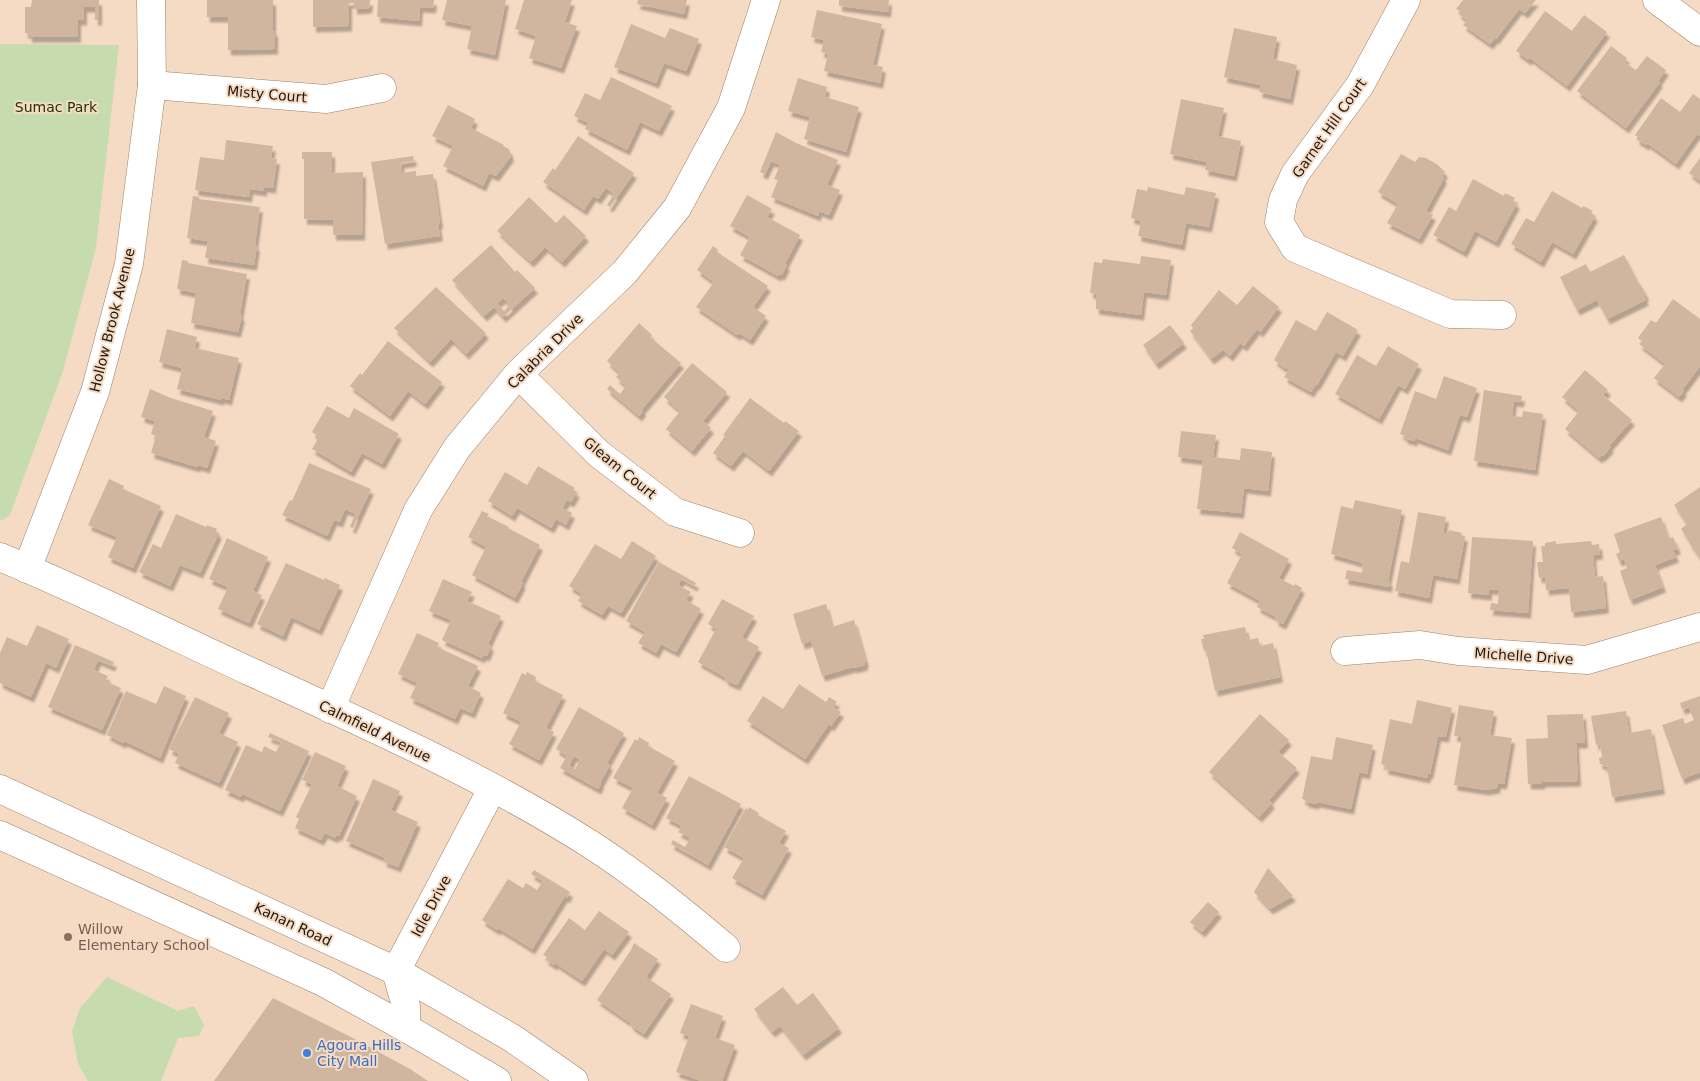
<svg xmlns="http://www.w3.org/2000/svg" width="1700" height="1081" viewBox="0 0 1700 1081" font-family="'DejaVu Sans',sans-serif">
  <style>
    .green { fill: #c6dcae }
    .building { fill: #d0b69f; fill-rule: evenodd; filter: url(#shadow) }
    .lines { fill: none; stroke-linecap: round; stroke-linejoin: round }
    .minor-casing { stroke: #9b826d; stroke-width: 29 }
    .major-casing { stroke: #9b826d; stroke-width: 29 }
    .minor { stroke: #fff; stroke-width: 28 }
    .major { stroke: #fff; stroke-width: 28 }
    .education-dot { fill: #8d6e63; stroke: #f6dbc4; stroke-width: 2 }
    .shop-dot { fill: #3f7fe0; stroke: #f6dbc4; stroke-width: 2 }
    .labels { text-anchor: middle; stroke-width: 4; stroke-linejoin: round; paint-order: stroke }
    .street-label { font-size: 14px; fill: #20170f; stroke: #f6dbc4 }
    .park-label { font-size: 14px; fill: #213401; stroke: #f6dbc4 }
    .education-label { font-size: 14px; fill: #785e54; stroke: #f6dbc4; text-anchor: start }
    .shop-label { font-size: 14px; fill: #366cbe; stroke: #f6dbc4; text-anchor: start }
  </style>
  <defs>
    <filter id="shadow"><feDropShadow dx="3" dy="5.5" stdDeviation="1" flood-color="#0004"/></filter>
  </defs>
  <rect width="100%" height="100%" fill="#f6dbc4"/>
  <!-- green -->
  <g class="green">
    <path d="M0,44L119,45L96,248L63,371L10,515L1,521L0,520Z"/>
    <path d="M107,977L178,1011L194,1006L204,1025L199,1036L178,1038L161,1081H88L78,1064L72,1031L80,1008Z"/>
  </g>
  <!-- building -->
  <g class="building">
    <path d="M32,0H99V20H95V7H84V20H78V37H29V33H25V7H31Z"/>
    <path d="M207,0H273V31H275V49L228,50V17H207Z"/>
    <path d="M313,0H370V2L369,8L354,9V3H349V26L313,27Z"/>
    <path d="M378,0H434L433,8L420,7L419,21L377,17Z"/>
    <path d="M447,0H506L495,55L467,49L472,26L442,20Z"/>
    <path d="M524,0H572L565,22L577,26L561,68L529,58L536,36L515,29Z"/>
    <path d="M638,0H687L684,14L637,4Z"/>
    <path d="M839,0H889L888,12L839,6Z"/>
    <path d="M1463,0H1536L1525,13L1519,9L1496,39L1495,38L1490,44L1463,25L1467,20L1458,13L1460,11L1456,9Z"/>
    <path d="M817,10L882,24L873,65L883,67L880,83L824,71L828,54L821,52L824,40L811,37Z"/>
    <path d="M1545,11L1572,31L1584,15L1607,32L1567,86L1530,58L1528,60L1516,51Z"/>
    <path d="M631,24L665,38L670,28L699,39L686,71L664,63L656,83L614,67Z"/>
    <path d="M1234,28L1277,37L1273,59L1297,65L1290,99L1259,92L1261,85L1224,77Z"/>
    <path d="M1611,46L1627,58L1624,62L1636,70L1647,56L1666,70L1658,81L1660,82L1626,128L1577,91Z"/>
    <path d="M611,77L672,106L659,131L640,122L627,150L585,129L588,123L574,116L585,93L600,100Z"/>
    <path d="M798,78L827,87L825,97L859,107L846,152L804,139L810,117L788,111Z"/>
    <path d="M1693,94L1700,99V136L1697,134L1676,164L1647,143L1646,145L1636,139L1638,137L1635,135L1661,98L1680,112Z"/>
    <path d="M1181,99L1224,108L1218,136L1241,141L1234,176L1205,170L1207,162L1170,154Z"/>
    <path d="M448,105L475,119L471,128L504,145L503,146L509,149L511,156L496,176L489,173L483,186L443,166L453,146L432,136Z"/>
    <path d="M776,132L796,143L838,160L827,185L840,190L829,215L819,211L818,216L771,197L778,180L774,179L780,165L771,161L765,174L760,172Z"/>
    <path d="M578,136L634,173L610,207L607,205L614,194L606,188L598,199L593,196L584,210L543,182L553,168L555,170Z"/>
    <path d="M226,140L273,146L271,158L277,159L273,188L264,187V191L250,189L249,197L195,190L200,157L224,160Z"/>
    <path d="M302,152H332V173L363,172L362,235H333V220L304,219V159H302Z"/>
    <path d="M1401,154L1415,162L1419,157L1426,158L1438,165L1445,172L1442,176L1444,178L1426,211L1433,215L1419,239L1387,223L1398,204L1378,192Z"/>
    <path d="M413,156L414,161L401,163L402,173L416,171V176L433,174L440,223L438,224L440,236L385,244L371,162Z"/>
    <path d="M1700,158V181L1689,173Z"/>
    <path d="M1473,179L1504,196L1505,193L1515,198L1513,201L1517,203L1496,242L1475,231L1464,252L1433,235L1449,207L1456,211Z"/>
    <path d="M1148,187L1184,195L1186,187L1216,193L1209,227L1186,223L1182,245L1138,236L1141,221L1131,218L1137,189L1147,191Z"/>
    <path d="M1552,191L1582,208L1583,206L1593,211L1591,213L1595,216L1573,254L1552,242L1541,262L1511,244L1526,218L1534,222Z"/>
    <path d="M747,195L772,209L767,217L800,235L785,264L787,265L782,275L779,274L778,276L740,255L750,237L730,226Z"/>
    <path d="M193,196L199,197V199L260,207L255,245L257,246L254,265L205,258L208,241L187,238Z"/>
    <path d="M529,197L556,223L564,215L586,236L562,262L545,247L531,262L497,231Z"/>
    <path d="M491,245L515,272L517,270L535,288L503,317L494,307L484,316L452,280ZM503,298L510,305L504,311L497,303Z"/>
    <path d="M713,246L718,250L717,252L768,286L753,307L766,316L750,340L739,333L737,335L696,307L714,282L697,270Z"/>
    <path d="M1624,255L1640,286L1641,285L1646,295L1644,296L1646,300L1607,319L1597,300L1577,310L1560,277L1586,264L1590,272Z"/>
    <path d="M1141,256L1171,260L1166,295L1144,292L1141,315L1096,309V294L1090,293L1094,262L1102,263L1103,259L1140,264Z"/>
    <path d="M182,260L188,261V263L247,274L240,315L242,316L238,332L191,323L196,293L177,289Z"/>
    <path d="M1253,286L1279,307L1260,332L1257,329L1244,346L1240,343L1230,356L1223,350L1211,359L1190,331L1193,328L1191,325L1219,290L1237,305Z"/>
    <path d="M436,287L486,333L466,354L451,339L430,362L394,328Z"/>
    <path d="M1673,299L1700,319V366L1682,390L1684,391L1679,397L1654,378L1665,364L1639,344L1642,341L1638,338L1651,320L1656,323Z"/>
    <path d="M1327,312L1358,330L1343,356L1336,352L1317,385L1316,384L1311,392L1284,377L1289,369L1288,368L1286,369L1274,360L1296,320L1316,331Z"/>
    <path d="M639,323L652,335L650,337L681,363L642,409L643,411L639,416L607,389L610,385L620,394L626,386L616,377L620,373L607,361Z"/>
    <path d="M1170,325L1184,343L1156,364L1143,345Z"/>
    <path d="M167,329L197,337L195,348L239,358L229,400L221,398V400L177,389L182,368L159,362Z"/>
    <path d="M388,341L442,382L425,404L408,391L390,416L350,386L360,373L362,375Z"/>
    <path d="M1388,346L1419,364L1405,389L1398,385L1379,419L1335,394L1357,355L1376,366Z"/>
    <path d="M692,363L727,392L703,421L711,428L692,451L666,429L680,411L664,397Z"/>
    <path d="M1585,370L1608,390L1603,395L1632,420L1609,446L1611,447L1603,456L1602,455L1599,458L1565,429L1579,411L1562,397Z"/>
    <path d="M1444,376L1477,388L1467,417L1460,415L1448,450L1415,438L1414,441L1404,438L1405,436L1400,434L1415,391L1436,399Z"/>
    <path d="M150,389L171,398L213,411L204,437L216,441L207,468L198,465L197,467L151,453L156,436L151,434L155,421L141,417Z"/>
    <path d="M1484,390L1522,396L1521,402L1514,401L1512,416L1522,417L1523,411L1543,414L1535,470L1474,461Z"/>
    <path d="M750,398L784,423L785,421L799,431L769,471L743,451L731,466L713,453L725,436L723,435Z"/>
    <path d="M327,406L349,418L354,408L399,434L382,464L362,453L351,472L312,449L319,437L312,432Z"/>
    <path d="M1181,431L1216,435L1213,457L1240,460L1241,448L1272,452L1268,491L1244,488L1241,513L1197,509L1203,460L1178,457Z"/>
    <path d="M309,463L371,489L353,528L350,527L355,514L345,509L340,522L334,520L327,536L282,515L290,500L292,501Z"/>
    <path d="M538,466L575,488L573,490L577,492L571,502L567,500L562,508L572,513L566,525L556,519L551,528L517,508L512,516L488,501L505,472L527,485Z"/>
    <path d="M109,479L124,486L123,489L161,506L133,568L108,557L117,537L88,525Z"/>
    <path d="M1700,487V558L1688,541L1695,536L1688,539L1681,529L1687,524L1674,505Z"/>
    <path d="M1355,500L1402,510L1388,581H1390L1389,587L1345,579L1347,570L1362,573L1363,563L1331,554L1341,506L1353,509Z"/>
    <path d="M482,511L489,514L487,516L509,527L508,528L540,545L521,582L523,583L515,598L472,575L486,547L468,537Z"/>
    <path d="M1418,512L1446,517L1443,533H1448L1449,530L1462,533L1461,535L1465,536L1457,579L1433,575L1429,598L1395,591L1401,561L1409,563Z"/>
    <path d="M176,514L206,527L207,525L217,529L216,532L219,533L200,573L180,565L170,586L139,572L153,544L161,548Z"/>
    <path d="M1661,517L1669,539L1673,537L1678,549L1673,550L1676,557L1655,565L1663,587L1630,600L1620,571L1627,568L1624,559L1619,561L1616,554L1620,552L1614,534Z"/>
    <path d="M1240,532L1289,559L1279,578L1294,586L1295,584L1302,588L1283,624L1275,620L1276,617L1257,607L1260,601L1227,583L1242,554L1232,548Z"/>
    <path d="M1472,537L1533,541L1528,613L1490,610L1491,603L1498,604L1499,590L1489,589V595L1468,593Z"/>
    <path d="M227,538L268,557L253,591L262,595L249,623L218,609L228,587L209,579Z"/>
    <path d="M632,541L656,556L621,613L608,606L602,615L578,601L582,594L569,586L595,544L621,559Z"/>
    <path d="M1556,541V544L1591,541L1592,545L1599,544L1600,554L1593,555L1595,577L1603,576L1606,608L1571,612L1569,588L1546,590L1545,577L1539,578L1537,562H1543L1541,546H1545V543Z"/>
    <path d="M659,562L696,583L694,586L682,579L678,585L691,592L686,600L701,609L676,652L661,644L656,653L638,643L645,632L626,621Z"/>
    <path d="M286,563L324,580L325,578L340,585L319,630L291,617L283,636L257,624Z"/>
    <path d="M443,579L472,592L467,601L501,616L488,644L491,646L487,656L483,655L482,658L442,640L451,620L429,611Z"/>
    <path d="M722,599L754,616L742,637L759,647L737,685L725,680L726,678L698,662L716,629L708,624Z"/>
    <path d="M826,604L832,627L854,620L866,662L864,663L865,665L854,668L853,667L822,676L811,641L802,644L793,614Z"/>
    <path d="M37,625L69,639L56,668L46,663L31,697L0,683V653L7,637L27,646Z"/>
    <path d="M1245,627L1248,640L1258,638L1260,646L1273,643L1280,677L1215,691L1206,650L1204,651L1201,639H1204L1203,635Z"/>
    <path d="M417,633L439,643L437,647L478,666L468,686L481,693L472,713L460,708L455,719L410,698L417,683L398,674Z"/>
    <path d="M75,645L114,662L112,666L98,660L94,670L108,676L105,681L121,688L102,730L48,707Z"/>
    <path d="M527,672L536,677L535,681L563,695L546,728L554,732L539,760L509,744L521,722L503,713L522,673L526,675Z"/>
    <path d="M799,684L826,702L829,697L837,702L833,707L841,712L831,726L829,724L805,759L747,721L763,696L783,709Z"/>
    <path d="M164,686L186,696L160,758L124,741L123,743L107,735L126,691L156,704Z"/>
    <path d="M1700,696V772L1682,779L1662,725L1683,718L1685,724L1694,720L1689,707L1682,709L1680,703Z"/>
    <path d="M195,697L229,713L219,733L238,742L219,783L175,763L179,754L169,749Z"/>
    <path d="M1417,700L1452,708L1446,737L1438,736L1430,774H1428L1427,778L1385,769L1386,765L1381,764L1390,719L1412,724Z"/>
    <path d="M1459,705L1494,711L1490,735L1512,738L1504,784L1498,783L1497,788L1486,790L1454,785L1462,737L1454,736Z"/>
    <path d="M579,707L624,733L607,763L610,765L600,783L601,784L598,789L560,768L567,756L556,749ZM574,756L580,760L575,769L569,766Z"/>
    <path d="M1626,711L1629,733L1651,729L1662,789L1612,797L1607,766L1604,767L1603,764H1600L1599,758L1602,757L1600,744L1596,745L1591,716Z"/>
    <path d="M1260,714L1289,740L1278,752L1297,768L1269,800L1272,803L1259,817L1209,772Z"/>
    <path d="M1583,714L1585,743H1576L1578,781L1542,782V784H1528L1526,739L1548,738L1547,715Z"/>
    <path d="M270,733L309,751L280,811L242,794L241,797L225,790L246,745L262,752L264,746L276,752L281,742L268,737Z"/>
    <path d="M639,737L649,743L648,746L675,761L657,793L667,798L652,825L622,808L633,788L613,778L635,739L638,741Z"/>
    <path d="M1336,737L1373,745L1367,774L1359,772L1351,809L1317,802L1316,804L1305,802L1306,800L1302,799L1311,756L1332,760Z"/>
    <path d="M315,752L346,766L337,786L357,796L339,836L336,835L335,838L325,833L321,840L295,828L299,819L296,817L312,784L302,780Z"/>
    <path d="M689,776L741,804L708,865L671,844L673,840L685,847L690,838L678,832L682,826L666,818Z"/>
    <path d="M373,779L400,791L391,810L418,822L398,867L383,861L385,858L346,841Z"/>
    <path d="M749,807L759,813L758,815L786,831L779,843L789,848L762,895L732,878L744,858L724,847L746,808L748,810Z"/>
    <path d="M1268,868L1293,896L1270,909L1254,892Z"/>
    <path d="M534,870L570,892L567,898L565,896L532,949L498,928L497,930L482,920L508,879L523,888L526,883L537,890L543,881L531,874Z"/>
    <path d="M1208,902L1219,912L1202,932L1190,922Z"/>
    <path d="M599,911L629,932L612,955L604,949L582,981L555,963L554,965L545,959L547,957L543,955L569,918L585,930Z"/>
    <path d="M634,943L658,959L646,977L671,994L644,1034L630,1025L632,1024L597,1000L631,950Z"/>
    <path d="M783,987L797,1005L813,993L839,1028L803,1055L780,1026L772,1032L754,1009Z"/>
    <path d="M273,998L351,1037L410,1069L428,1081H214Z"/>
    <path d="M691,1004L723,1016L715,1038L735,1045L722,1081H701L676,1072L689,1036L680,1033Z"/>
  </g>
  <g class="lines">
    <defs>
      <g id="minor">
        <path d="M1406,0L1360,85L1295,174L1283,200L1279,222L1295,248L1450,314L1502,315"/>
        <path d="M1657,0L1700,32"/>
        <path d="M152,85L326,99L382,88"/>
        <path d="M518,374L599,454L675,512L740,533"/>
        <path d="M0,557C84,592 167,633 249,671C365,724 483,776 590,844C638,875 682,911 726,948"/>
        <path d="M27,569L95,392L129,264L152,85L151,0"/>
        <path d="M1345,651L1420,645L1458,651L1587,660L1700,627"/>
        <path d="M330,709L418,510L457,448L518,374L625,272L677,208L731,108L766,0"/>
        <path d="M406,1028V1006L396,971L492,789"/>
      </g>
      <g id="major">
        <path d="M0,789L396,971L512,1038L574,1081"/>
        <path d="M0,835L323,982L406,1028L497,1081"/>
      </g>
    </defs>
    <!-- minor casing -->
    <use href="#minor" class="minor-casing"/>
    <!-- major casing -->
    <use href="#major" class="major-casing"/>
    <!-- minor -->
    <use href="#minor" class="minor"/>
    <!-- major -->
    <use href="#major" class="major"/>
  </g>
  <!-- markers -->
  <circle class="education-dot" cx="68" cy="937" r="5"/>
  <circle class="shop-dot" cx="307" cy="1053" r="5"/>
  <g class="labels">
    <!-- street labels -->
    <g class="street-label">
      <text transform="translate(267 94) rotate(5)" y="5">Misty Court</text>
      <text transform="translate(1329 128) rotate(-55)" y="5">Garnet Hill Court</text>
      <text transform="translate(112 320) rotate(-76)" y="5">Hollow Brook Avenue</text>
      <text transform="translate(545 351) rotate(-45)" y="5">Calabria Drive</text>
      <text transform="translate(620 468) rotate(39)" y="5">Gleam Court</text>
      <text transform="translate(1524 656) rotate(4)" y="5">Michelle Drive</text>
      <text transform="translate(375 731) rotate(26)" y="5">Calmfield Avenue</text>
      <text transform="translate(431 906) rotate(-62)" y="5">Idle Drive</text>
      <text transform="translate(293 924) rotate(25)" y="5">Kanan Road</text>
    </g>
    <!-- park labels -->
    <g class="park-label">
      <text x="56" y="112">Sumac Park</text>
    </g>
    <!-- education labels -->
    <g class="education-label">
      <text x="78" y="934">Willow<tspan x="78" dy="16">Elementary School</tspan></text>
    </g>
    <!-- shop labels -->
    <g class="shop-label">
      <text x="317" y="1050">Agoura Hills<tspan x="317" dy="16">City Mall</tspan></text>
    </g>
  </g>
</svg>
